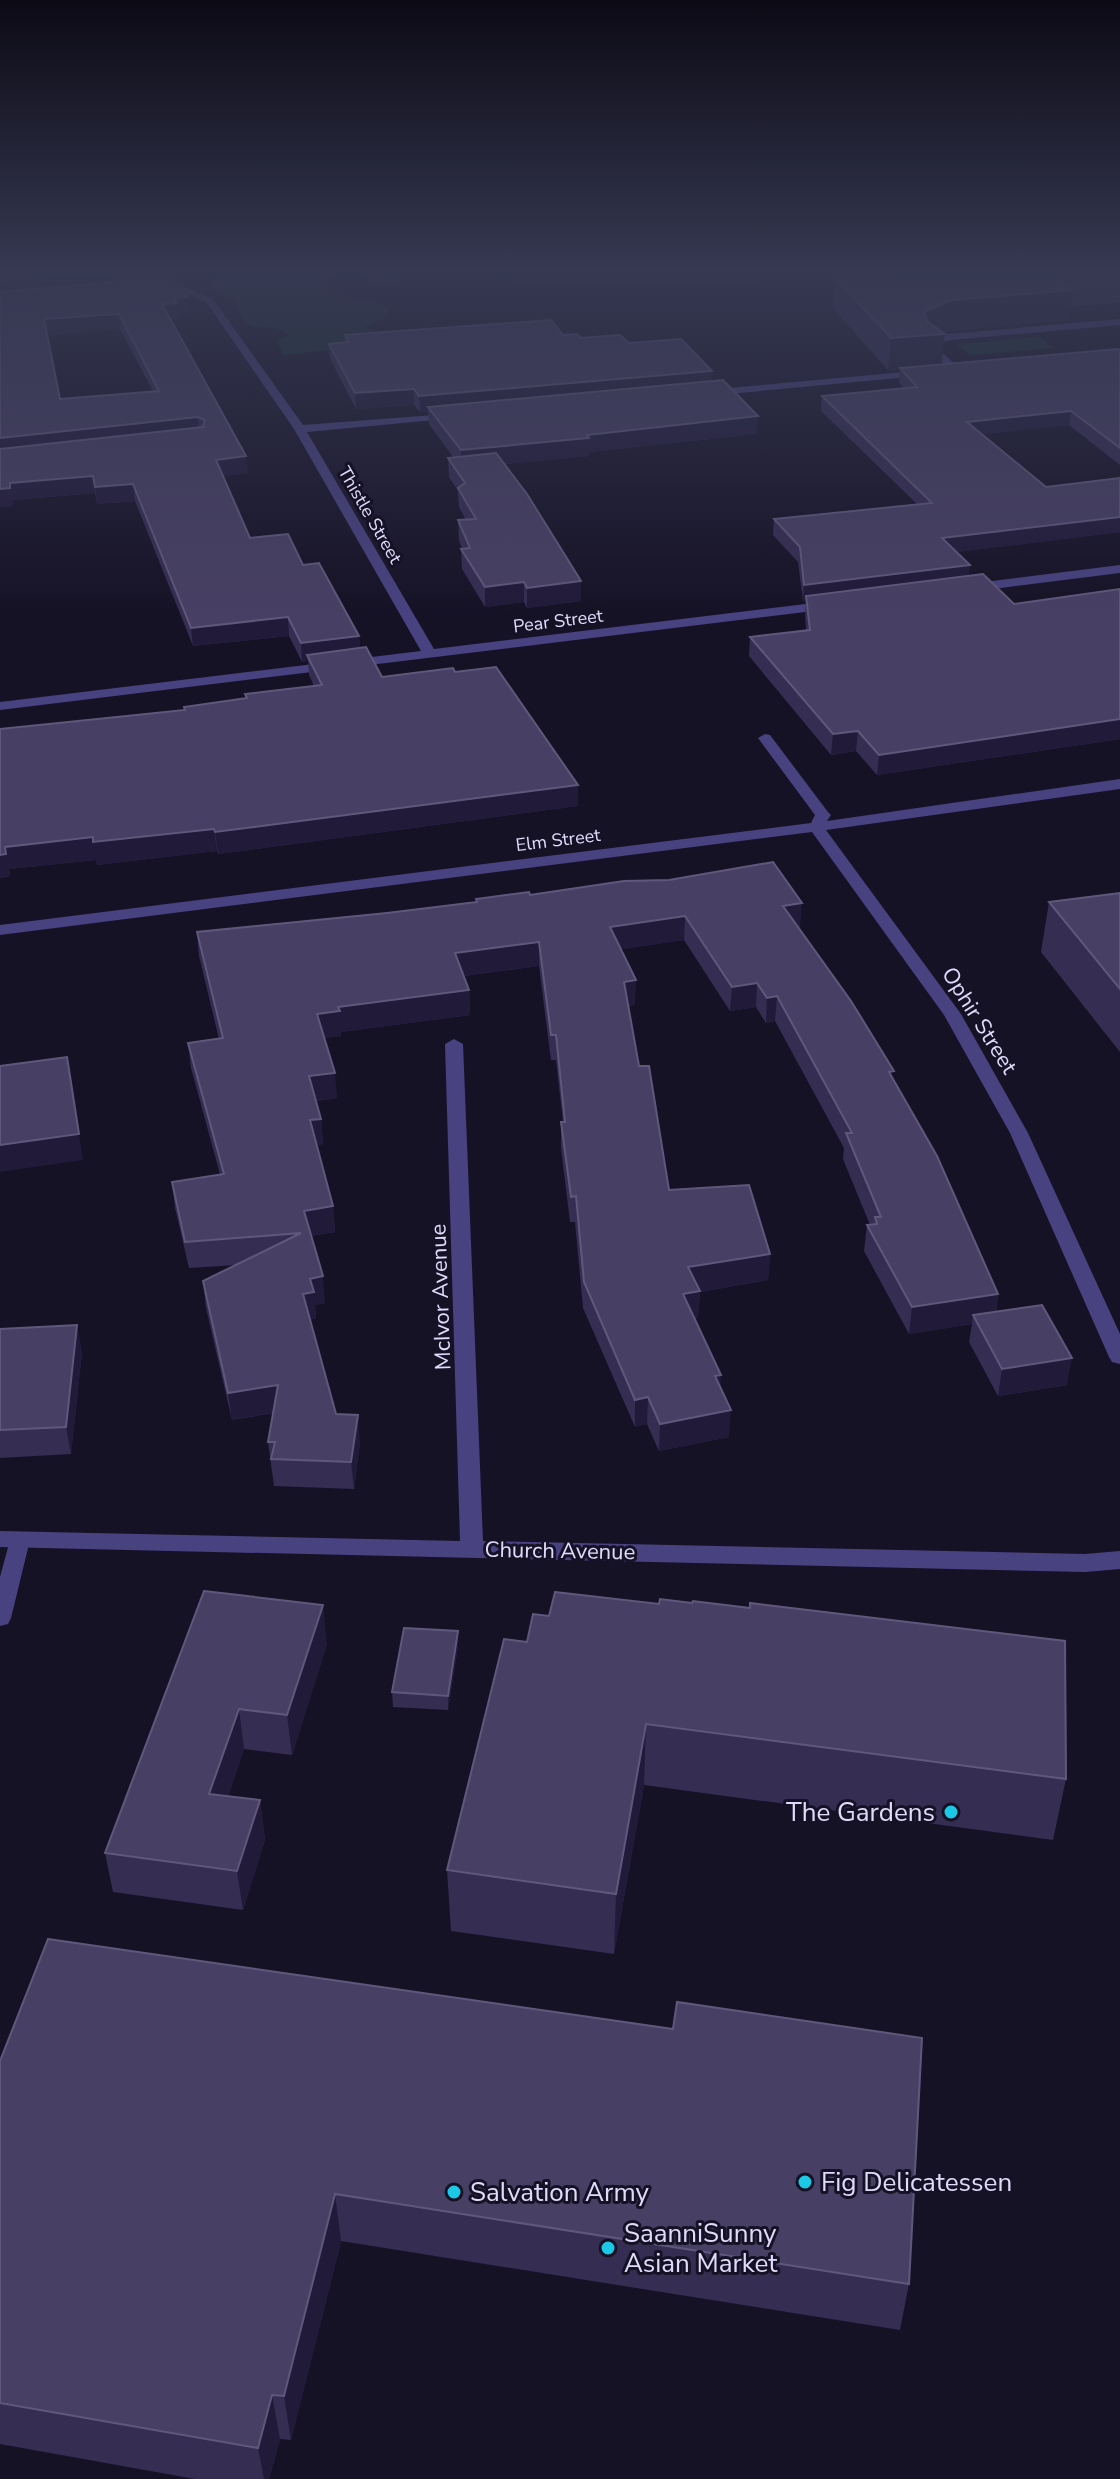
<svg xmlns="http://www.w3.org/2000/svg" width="1120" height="2479" viewBox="0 0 1120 2479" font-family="'Nunito Sans',sans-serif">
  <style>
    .green { fill: #162f2f }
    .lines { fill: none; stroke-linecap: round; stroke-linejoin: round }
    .service { fill: #484280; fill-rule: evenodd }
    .minor { fill: #484280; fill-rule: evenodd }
    .wall { fill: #362d52; fill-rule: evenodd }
    .shaded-wall { fill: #211a39 }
    .building { fill: #484064; stroke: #60587c; stroke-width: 2; fill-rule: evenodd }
    .poi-dot { fill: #1bc8e6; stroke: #161226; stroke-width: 3 }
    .labels { text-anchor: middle; stroke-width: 6; stroke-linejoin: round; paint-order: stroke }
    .far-street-label { font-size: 18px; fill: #e0dbfb; stroke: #161226 }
    .street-label { font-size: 22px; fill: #e0dbfb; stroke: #161226 }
    .near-poi-label { font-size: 26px; fill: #e0dbfb; stroke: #161226; text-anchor: start }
  </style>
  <rect width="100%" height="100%" fill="#161226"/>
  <!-- green -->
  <g class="green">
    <path d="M241,268H396L398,282L375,284L360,274L343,271L321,280L320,286L355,301L374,302L391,308L385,318L365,327L379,333L387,344L283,355L277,341L289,334L276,328L253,327L243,319L234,301L210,287L217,278L243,273Z"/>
    <path d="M1039,337L1053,348L970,355L957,344Z"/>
  </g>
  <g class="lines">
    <!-- service -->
    <g class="service">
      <path d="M1120,319V325L950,340L934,345L959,368V372L956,373L927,351L924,344L949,334Z"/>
      <path d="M20,1532L27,1535L30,1540L11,1618L8,1624L0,1626V1577L10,1540L13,1535Z"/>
    </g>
    <!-- minor -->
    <g class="minor">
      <path d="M157,287L186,288L213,299L303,425L460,413L462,415L456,418L307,432L434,649L830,601L837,605L830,609L0,710V702L421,651L294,429L207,303L190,295L157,291Z"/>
      <path d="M926,370L931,373L930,375L707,396L702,393L707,390Z"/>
      <path d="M1120,565V573L969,592L963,588L969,584Z"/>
      <path d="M765,734L770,735L828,812L831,815L827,821L1120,779V789L826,830L961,1014L1028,1133L1120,1334V1364L1112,1362L1109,1357L1010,1133L944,1015L812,832L0,935V925L811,823L815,815L758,738Z"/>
      <path d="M454,1039L463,1044L483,1541L1085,1554L1120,1551V1569L1085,1572L0,1547V1531L460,1541L445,1044Z"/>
    </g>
  </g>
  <!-- wall -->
  <g class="wall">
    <path d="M0,268H176L178,283L189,312L178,313L179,318L170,319L248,473L223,476L250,538L303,565L359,636L360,648L382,677L455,672L578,785V806L218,854L217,851L97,865L96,860L9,869L10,876L0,878V729L184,710L246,698L245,694L314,686L309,675L308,661L302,662L289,636L193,646L135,501L97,504L95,493L13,500V506L0,507ZM120,329L153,391L60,399L47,335Z"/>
    <path d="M943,268H1120V303L1071,306L1069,320L948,331L944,333L942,364L1120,351V465L1069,425L983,434L1046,487L1120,532L956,552L970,565L968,576L1014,604L1120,589V739L877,775L856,751L831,755L749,656L750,637L806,630L805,615L806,600L803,601L798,562L773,535L774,519L917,504L821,411L822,396L904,388L899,382L900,369L888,370L833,308L835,278L943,271Z"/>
    <path d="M345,335H563L629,343L712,382L757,434L589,452V456L505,464L581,581V601L527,608L524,602L485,607L462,569L461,549H462L459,540L458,520H466L459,507L458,491L449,477L448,458L453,457L429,424L428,411L420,412L414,405L356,409L330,359L329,344L345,343Z"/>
    <path d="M1120,893V1052L1041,952L1049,902Z"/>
    <path d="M530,895L800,927H798L893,1079L998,1294L996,1312L1067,1385L998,1396L969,1342L972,1324L909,1334L864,1251L867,1225H870L843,1159L844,1148L775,1021L766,1023L756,1007L730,1011L684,940L621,949L635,1005L628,1006L639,1066L669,1190L770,1254L768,1280L700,1292L698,1317L695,1318L721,1389L729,1437L659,1451L647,1424L635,1427L583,1308L575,1222H570L561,1148V1122H563L556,1060H551L539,966L464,976L469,990L470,1015L341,1032V1036L324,1038L337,1098L316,1101L321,1119L323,1144L316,1145L333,1206L335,1232L311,1236L325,1303L315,1305L316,1318L310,1320L336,1414L360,1442L354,1489L274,1486L268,1442L273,1413L232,1420L206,1308L203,1281L237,1265L189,1268L175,1208L172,1182L220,1174L191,1068L188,1043L219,1039L199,956L197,932L387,913L476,902V899Z"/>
    <path d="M0,1329L82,1352L71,1454L0,1458Z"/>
    <path d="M204,1591L327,1644L292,1755L244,1749L228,1796L260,1800L265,1840L243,1910L113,1892L105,1853Z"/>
    <path d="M458,1631V1646L448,1710L393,1707L392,1692Z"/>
    <path d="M527,1642L1066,1779L1053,1840L644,1785L614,1954L451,1931L447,1870Z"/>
    <path d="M0,2061L909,2284L900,2330L341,2241L291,2440L280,2439L269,2479H195L0,2444Z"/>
  </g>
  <!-- shaded-wall -->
  <g class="shaded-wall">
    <path d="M158,268L160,283L0,295V280Z"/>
    <path d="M1073,290L1069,320L948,331L941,334H945L941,366L888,370L891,338L924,312L951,300Z"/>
    <path d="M187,297L189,312L178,313L179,318L163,320L162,304L175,298Z"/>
    <path d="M119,314L120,329L46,335L44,319Z"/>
    <path d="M712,371L711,386L428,407V411L420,412L419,396Z"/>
    <path d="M414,389V405L356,409L355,393Z"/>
    <path d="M1071,411L1069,425L966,436L967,422Z"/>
    <path d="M758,416L757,434L589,452V456L462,468L461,450L587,435Z"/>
    <path d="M198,417L200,433L0,455V438Z"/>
    <path d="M246,456L248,473L217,477L216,460Z"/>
    <path d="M93,476L95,493L13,500V506L0,507V489L10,483Z"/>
    <path d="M133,484L135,501L97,504L95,487Z"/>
    <path d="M1120,517V532L940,554L942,538Z"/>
    <path d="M970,565L968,581L806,596V600L803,601L804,585Z"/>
    <path d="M581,581V601L527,608V588Z"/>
    <path d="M524,582V602L485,607V587Z"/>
    <path d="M288,617L289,636L193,646L191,628Z"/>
    <path d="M359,636L361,654L307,655L308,661L302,662L301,643Z"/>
    <path d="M1120,719V739L877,775L879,755Z"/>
    <path d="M858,731L856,751L831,755L833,734Z"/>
    <path d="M578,785V806L218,854L215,832Z"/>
    <path d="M214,829L217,851L97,865L96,860L9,869L10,876L0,878V855L5,847L93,837Z"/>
    <path d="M802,903L800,927L781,930L783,906Z"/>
    <path d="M685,916L684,940L610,951V927Z"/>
    <path d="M539,942V966L456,977L455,953Z"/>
    <path d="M636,980L635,1005L623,1006L624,982Z"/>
    <path d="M757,983L756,1007L730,1011L732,987Z"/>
    <path d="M469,990L470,1015L341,1032V1036L319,1039L317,1014L338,1007Z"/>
    <path d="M777,996L775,1021L766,1023L767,998Z"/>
    <path d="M335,1073L337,1098L311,1102L309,1076Z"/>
    <path d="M71,1082L83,1160L0,1172V1145Z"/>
    <path d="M321,1119L323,1144L312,1146L310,1120Z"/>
    <path d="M333,1206L335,1232L306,1237L304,1211Z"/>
    <path d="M770,1254L768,1280L700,1292L698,1317L682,1320L683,1294L688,1267Z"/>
    <path d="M323,1276L325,1303L315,1305L316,1318L305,1321L303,1294L310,1279Z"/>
    <path d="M998,1294L994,1320L973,1315L972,1324L909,1334L912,1307Z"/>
    <path d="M77,1325L82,1352L71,1454L66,1427Z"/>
    <path d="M1072,1358L1067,1385L998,1396L1002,1369Z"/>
    <path d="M721,1375L720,1402L715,1376Z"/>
    <path d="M278,1385L281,1411L232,1420L228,1393Z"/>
    <path d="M648,1397L647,1424L635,1427V1400Z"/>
    <path d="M731,1410L729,1437L659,1451L660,1424Z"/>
    <path d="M358,1415L360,1442L354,1489L351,1462Z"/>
    <path d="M323,1605L327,1644L292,1755L287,1715Z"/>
    <path d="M458,1631V1646L448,1710V1696Z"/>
    <path d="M239,1709L244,1749L215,1833L209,1794Z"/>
    <path d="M646,1724L644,1785L614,1954L616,1894Z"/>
    <path d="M260,1800L265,1840L243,1910L237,1871Z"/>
    <path d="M335,2194L341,2241L291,2440L284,2396Z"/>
    <path d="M272,2395L280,2439L269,2479H264L258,2448Z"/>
  </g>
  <!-- building -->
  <g class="building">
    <path d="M0,268H176L177,271L158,268L0,280Z"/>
    <path d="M970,268H1120V273L1058,277L1073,290L951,300L924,312L928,322L945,334L891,338L835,278L972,269Z"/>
    <path d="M136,280L182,284L187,297L175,298L177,303L162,304L246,456L216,460L250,538L288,534L303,565L319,563L359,636L301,643L288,617L191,628L133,484L95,487L93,476L10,483V488L0,489V449L203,427L205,420L198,417L0,438V292ZM119,314L159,391L60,399L44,319Z"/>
    <path d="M551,320L563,335L577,334L581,338L620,335L629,343L681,339L712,371L419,396L414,389L355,393L329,344L349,342L345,335Z"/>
    <path d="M1118,349L1120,351V448L1071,411L967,422L1046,487L1120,478V517L942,538L970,565L804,585L800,547L774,519L932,503L822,396L917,387L900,368Z"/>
    <path d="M723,380L758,416L587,435L589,438L461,450L428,407Z"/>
    <path d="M496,453L527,494L581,581L527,588L524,582L485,587L461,549L470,548L458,520L476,519L458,488L465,483L448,458Z"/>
    <path d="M983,574L1014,604L1120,589V719L879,755L858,731L833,734L750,637L810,630L806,596Z"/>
    <path d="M366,647L382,677L453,668L455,672L496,667L578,785L215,832L214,829L93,842V837L5,847L6,854L0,855V729L185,710L184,707L247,698L245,694L322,685L307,655Z"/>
    <path d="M773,862L802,903L783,906L851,1001L894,1071L889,1072L937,1156L998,1294L912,1307L867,1225L877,1224L875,1217H881L846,1133H852L777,996L767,998L757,983L732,987L685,916L610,927L636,980L624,982L639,1066H649L669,1190L749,1185L770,1254L688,1267L700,1291L683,1294L721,1375L715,1376L731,1410L660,1424L648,1397L635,1400L584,1282L576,1196L571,1197L561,1122H565L556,1035H551L539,942L455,953L469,990L338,1007L340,1011L317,1014L335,1073L309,1076L321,1119L310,1120L333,1206L304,1211L323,1276L310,1279L314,1292L303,1294L336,1414L358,1415L351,1462L271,1459L275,1442H268L278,1385L228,1393L203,1281L301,1233L185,1242L172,1182L224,1174L188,1043L223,1038L197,932L387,913L477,902L476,899L529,892L530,895L624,881L669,880Z"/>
    <path d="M1120,893V989L1049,902Z"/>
    <path d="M67,1057L79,1134L0,1145V1066Z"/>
    <path d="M1042,1305L1072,1358L1002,1369L973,1315Z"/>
    <path d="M77,1325L66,1427L0,1430V1329Z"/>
    <path d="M204,1591L323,1605L287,1715L239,1709L209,1794L260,1800L237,1871L105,1853Z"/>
    <path d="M555,1592L659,1604L660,1599L692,1603L693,1601L750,1608V1603L1065,1641L1066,1779L646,1724L616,1894L447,1870L504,1639L527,1642L533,1614L549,1616Z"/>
    <path d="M404,1628L458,1631L448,1696L392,1692Z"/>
    <path d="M48,1939L673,2029L677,2002L922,2038L909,2284L335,2194L284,2396L272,2395L258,2448L0,2403V2061Z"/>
  </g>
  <!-- sky -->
  <linearGradient id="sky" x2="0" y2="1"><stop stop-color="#0c0a15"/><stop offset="0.44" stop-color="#363952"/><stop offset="1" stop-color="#363952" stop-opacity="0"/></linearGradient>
  <rect width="1120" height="615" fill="url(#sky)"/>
  <!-- markers -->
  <g class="poi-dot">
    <circle cx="951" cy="1812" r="8"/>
    <circle cx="805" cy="2182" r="8"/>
    <circle cx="454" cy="2192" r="8"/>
    <circle cx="608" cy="2248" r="8"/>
  </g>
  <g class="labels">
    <!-- far-street labels -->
    <g class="far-street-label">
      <text transform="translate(370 515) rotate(60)" y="6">Thistle Street</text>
      <text transform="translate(558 621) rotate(-7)" y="6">Pear Street</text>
      <text transform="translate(558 840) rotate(-7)" y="6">Elm Street</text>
    </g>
    <!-- street labels -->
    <g class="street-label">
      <text transform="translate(980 1020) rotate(58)" y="8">Ophir Street</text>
      <text transform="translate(440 1297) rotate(-92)" y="8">McIvor Avenue</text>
      <text transform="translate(560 1550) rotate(1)" y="8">Church Avenue</text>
    </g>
    <!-- near-poi labels -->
    <g class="near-poi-label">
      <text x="935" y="1821" text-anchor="end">The Gardens</text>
      <text x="821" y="2191">Fig Delicatessen</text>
      <text x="470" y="2201">Salvation Army</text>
      <text x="624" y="2242">SaanniSunny<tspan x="624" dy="30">Asian Market</tspan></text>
    </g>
  </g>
</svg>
